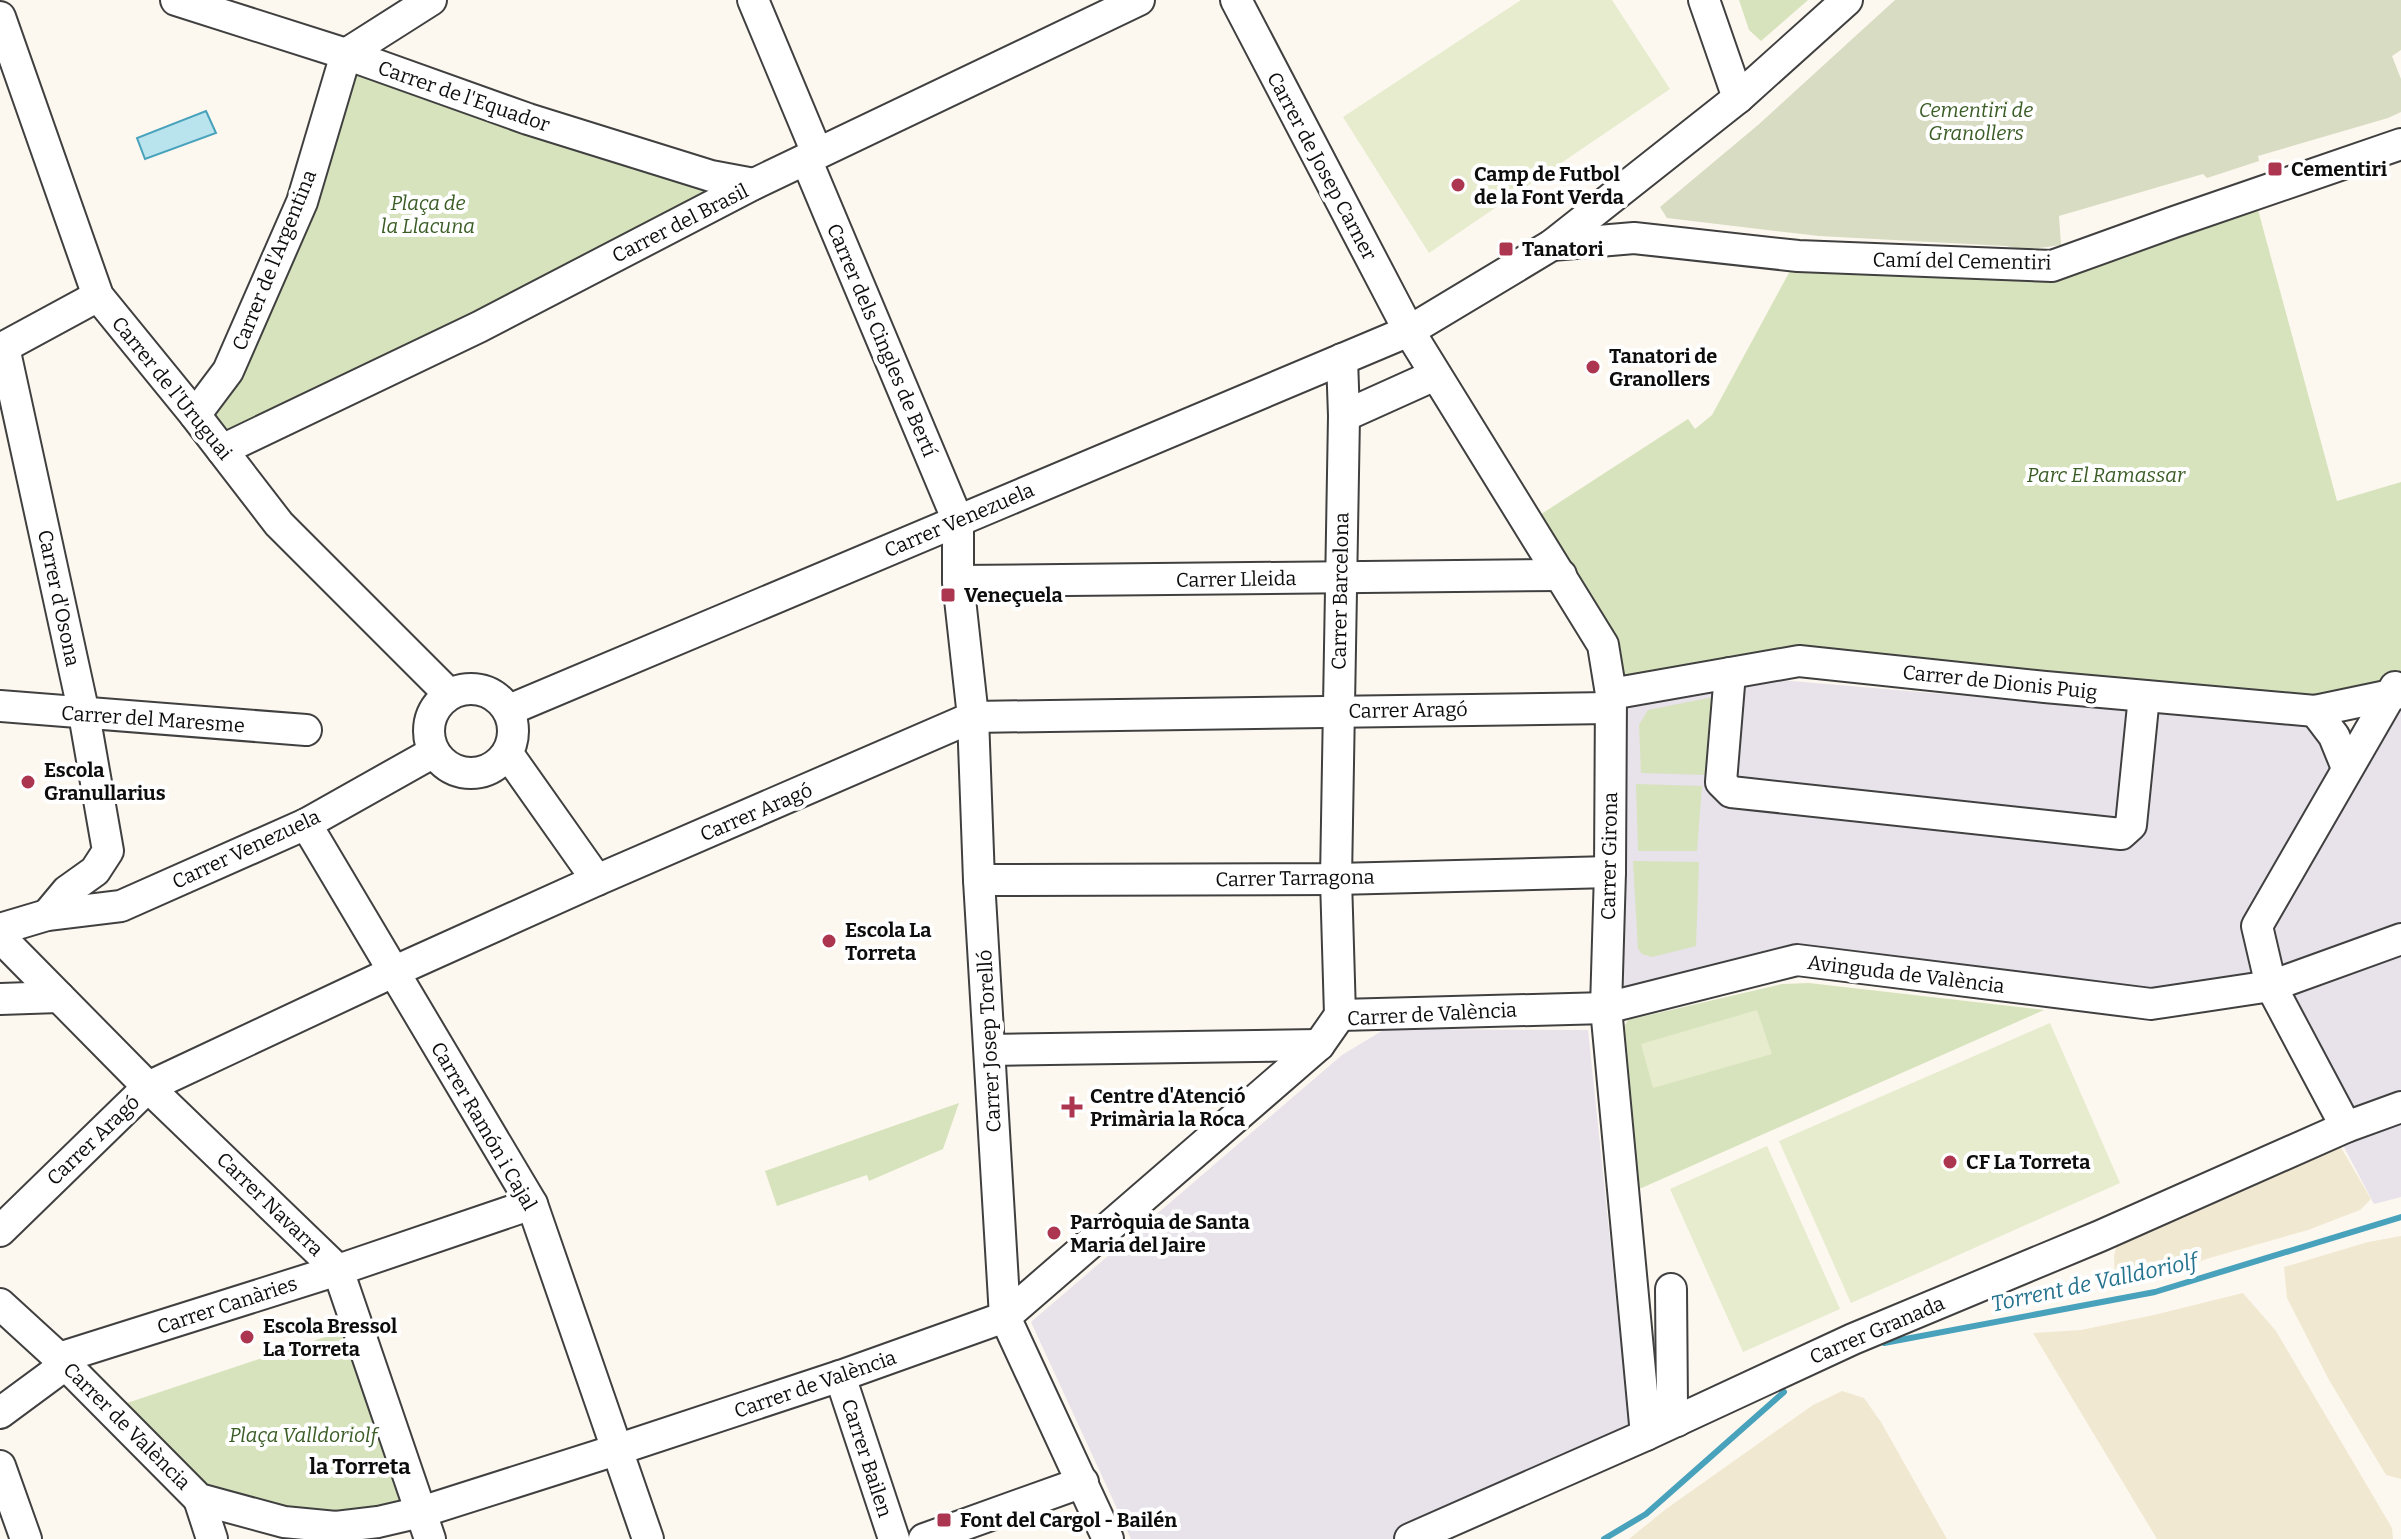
<svg xmlns="http://www.w3.org/2000/svg" width="2401" height="1539" viewBox="0 0 2401 1539" font-family="Bitter,serif">
  <style>
    .industrial { fill: #e8e2ea }
    .farmland { fill: #f0e8d1 }
    .green { fill: #d7e3bc }
    .cemetery { fill: #d8dcc2 }
    .pitch { fill: #e6eccd }
    .water { fill: #b9e4ee; stroke: #49a2bc; stroke-width: 2 }
    .lines { fill: none; stroke-linecap: round; stroke-linejoin: round }
    .stream { stroke: #49a2bc; stroke-width: 6 }
    .minor-casing { stroke: #404040; stroke-width: 34 }
    .minor { stroke: #fff; stroke-width: 30 }
    .poi-dot { fill: #ac3650; stroke: #fff; stroke-width: 3 }
    .labels { text-anchor: middle; stroke-width: 8; stroke-linejoin: round; paint-order: stroke }
    .street-label { font-size: 20px; fill: #0d0d0d; stroke: #fff }
    .park-label { font-size: 20px; font-style: italic; fill: #3a5c25; stroke: #fff }
    .poi-label { font-size: 20px; font-weight: bold; fill: #0d0d0d; stroke: #fff; text-anchor: start }
    .water-label { font-size: 22px; font-style: italic; fill: #25738f; stroke: #fff }
    .neighbourhood-label { font-size: 22px; font-weight: bold; fill: #0d0d0d; stroke: #fff }
  </style>
  <rect width="100%" height="100%" fill="#fdf8ef"/>
  <!-- industrial -->
  <g class="industrial">
    <path d="M2401,658V1197L2374,1204L2269,1005L1808,948L1619,994L1626,707L1780,680L2351,729Z"/>
    <path d="M1385,1029L1588,1030L1633,1459L1446,1539H1131L1031,1322L1342,1055Z"/>
  </g>
  <!-- farmland -->
  <g class="farmland">
    <path d="M2339,1144L2371,1199L2360,1210L2308,1230L2206,1259L2140,1283L2115,1282L2114,1256L2119,1237Z"/>
    <path d="M2401,1236V1479L2386,1475L2329,1380L2287,1298L2284,1267L2368,1242Z"/>
    <path d="M2243,1293L2276,1331L2392,1528L2393,1539H2157L2033,1333L2081,1330L2154,1315Z"/>
    <path d="M1842,1391L1864,1398L1881,1422L1947,1539H1629L1666,1509L1813,1405Z"/>
  </g>
  <!-- green -->
  <g class="green">
    <path d="M1739,0H1808L1761,41L1749,30Z"/>
    <path d="M346,54L754,184L222,450L195,415L228,371Z"/>
    <path d="M2254,195L2337,501L2401,482V678L2315,711L1799,661L1611,694L1529,522L1688,419L1695,429L1712,415L1798,256L2052,266Z"/>
    <path d="M1713,697L1708,775L1641,773L1639,725L1648,710Z"/>
    <path d="M1636,784L1702,786L1697,851H1638Z"/>
    <path d="M1633,861L1699,862L1696,946L1652,957L1642,954L1638,949Z"/>
    <path d="M1809,983L2044,1010L1637,1190L1623,1028L1628,1020L1782,984Z"/>
    <path d="M959,1103L943,1149L869,1181L867,1175L777,1206L765,1171Z"/>
    <path d="M358,1326L421,1512L378,1522L199,1499L109,1409Z"/>
  </g>
  <!-- cemetery -->
  <path class="cemetery" d="M1895,0H2401V50L2392,56L2401,79V112L2388,118L2258,156L2259,161L2207,178L2203,174L2059,216L2061,245L2024,250L2006,246L1819,236L1667,218L1660,207L1758,125Z"/>
  <!-- pitch -->
  <g class="pitch">
    <path d="M1521,0H1612L1670,89L1429,253L1343,117Z"/>
    <path d="M1757,1010L1772,1054L1653,1088L1641,1044Z"/>
    <path d="M2050,1023L2120,1183L1851,1303L1779,1141Z"/>
    <path d="M1767,1146L1840,1309L1743,1352L1670,1189Z"/>
  </g>
  <!-- water -->
  <path class="water" d="M206,111L216,133L145,159L137,138Z"/>
  <g class="lines">
    <!-- stream -->
    <g class="stream">
      <path d="M1884,1343L2155,1292L2401,1217"/>
      <path d="M1604,1539L1646,1514L1784,1392"/>
    </g>
    <defs>
      <g id="minor">
        <path d="M176,0L346,54L528,119L711,176L754,184"/>
        <path d="M753,0L817,153"/>
        <path d="M1236,0L1409,331L1603,645L1611,694L1610,872L1606,1008L1646,1435"/>
        <path d="M1704,0L1738,98"/>
        <path d="M0,17L98,296L195,415L279,524L449,694"/>
        <path d="M806,159L958,521V581L973,717L979,880L1005,1317L1108,1539"/>
        <path d="M1552,245L1634,238L1798,256L2052,266L2174,222L2401,144"/>
        <path d="M195,415L228,371L302,202L346,54L431,0"/>
        <path d="M1344,416L1435,375"/>
        <path d="M222,450L479,327L754,184L1139,0"/>
        <path d="M958,581L1561,575"/>
        <path d="M1730,673L1721,782L1731,792L2121,834L2131,825L2144,696"/>
        <circle cx="471" cy="731" r="42"/>
        <path d="M1611,694L1799,661L2045,687L2315,711L2401,693"/>
        <path d="M0,706L306,730"/>
        <path d="M509,710L1409,331L1552,245L1738,98L1847,0"/>
        <path d="M2315,711L2334,736L2347,768"/>
        <path d="M508,754L597,880"/>
        <path d="M306,824L532,1204L648,1539"/>
        <path d="M979,880L1336,879L1610,872"/>
        <path d="M47,915L67,891L95,871L108,851L84,714L4,347L98,296"/>
        <path d="M0,929L47,915L121,906L306,824L434,752"/>
        <path d="M0,937L148,1087L338,1270L430,1539"/>
        <path d="M0,999L59,997"/>
        <path d="M1340,1015L1606,1008L1797,960L2151,1004L2271,986L2401,939"/>
        <path d="M1340,1015L1336,879L1344,416L1342,359"/>
        <path d="M990,1050L1319,1045"/>
        <path d="M2346,1127L2271,986L2257,926L2395,687"/>
        <path d="M0,1231L148,1087L393,972L597,880L973,717L1610,708"/>
        <path d="M1671,1289L1672,1407L1677,1421"/>
        <path d="M0,1304L59,1358L199,1499L284,1522L336,1527L378,1522L421,1512L619,1449L840,1376L1005,1317L1319,1045L1340,1015"/>
        <path d="M59,1358L338,1270L532,1204"/>
        <path d="M840,1376L894,1539"/>
        <path d="M0,1413L65,1365"/>
        <path d="M0,1466L26,1539"/>
        <path d="M199,1499L212,1539"/>
        <path d="M924,1539L1083,1482"/>
        <path d="M1410,1539L1646,1435L1853,1339L2100,1236L2346,1127L2401,1107"/>
      </g>
    </defs>
    <!-- minor casing -->
    <use href="#minor" class="minor-casing"/>
    <!-- minor -->
    <use href="#minor" class="minor"/>
  </g>
  <!-- markers -->
  <g class="poi-dot">
    <rect x="2267" y="161" width="16" height="16" rx="4"/>
    <circle cx="1458" cy="185" r="8"/>
    <rect x="1498" y="241" width="16" height="16" rx="4"/>
    <circle cx="1593" cy="367" r="8"/>
    <rect x="940" y="587" width="16" height="16" rx="4"/>
    <circle cx="28" cy="782" r="8"/>
    <circle cx="829" cy="941" r="8"/>
    <path d="M1068 1095h8v8h8v8h-8v8h-8v-8h-8v-8h8z"/>
    <circle cx="1950" cy="1162" r="8"/>
    <circle cx="1054" cy="1233" r="8"/>
    <circle cx="247" cy="1337" r="8"/>
    <rect x="936" y="1512" width="16" height="16" rx="4"/>
  </g>
  <g class="labels">
    <!-- street labels -->
    <g class="street-label">
      <text transform="translate(464 96) rotate(19)" y="7">Carrer de l'Equador</text>
      <text transform="translate(1322 166) rotate(62)" y="7">Carrer de Josep Carner</text>
      <text transform="translate(680 223) rotate(-27)" y="7">Carrer del Brasil</text>
      <text transform="translate(274 260) rotate(-68)" y="7">Carrer de l'Argentina</text>
      <text transform="translate(1962 261) rotate(1)" y="7">Camí del Cementiri</text>
      <text transform="translate(882 340) rotate(67)" y="7">Carrer dels Cingles de Bertí</text>
      <text transform="translate(172 388) rotate(51)" y="7">Carrer de l'Uruguai</text>
      <text transform="translate(959 520) rotate(-23)" y="7">Carrer Venezuela</text>
      <text transform="translate(1236 579) rotate(-1)" y="7">Carrer Lleida</text>
      <text transform="translate(1340 591) rotate(-89)" y="7">Carrer Barcelona</text>
      <text transform="translate(59 598) rotate(78)" y="7">Carrer d'Osona</text>
      <text transform="translate(2000 682) rotate(6)" y="7">Carrer de Dionis Puig</text>
      <text transform="translate(1408 710) rotate(-1)" y="7">Carrer Aragó</text>
      <text transform="translate(153 719) rotate(4)" y="7">Carrer del Maresme</text>
      <text transform="translate(756 812) rotate(-23)" y="7">Carrer Aragó</text>
      <text transform="translate(246 849) rotate(-25)" y="7">Carrer Venezuela</text>
      <text transform="translate(1609 856) rotate(-89)" y="7">Carrer Girona</text>
      <text transform="translate(1295 878) rotate(-1)" y="7">Carrer Tarragona</text>
      <text transform="translate(1906 974) rotate(7)" y="7">Avinguda de València</text>
      <text transform="translate(1432 1014) rotate(-3)" y="7">Carrer de València</text>
      <text transform="translate(989 1041) rotate(-93)" y="7">Carrer Josep Torelló</text>
      <text transform="translate(484 1126) rotate(60)" y="7">Carrer Ramón i Cajal</text>
      <text transform="translate(93 1140) rotate(-44)" y="7">Carrer Aragó</text>
      <text transform="translate(270 1204) rotate(44)" y="7">Carrer Navarra</text>
      <text transform="translate(227 1305) rotate(-18)" y="7">Carrer Canàries</text>
      <text transform="translate(1877 1330) rotate(-23)" y="7">Carrer Granada</text>
      <text transform="translate(815 1384) rotate(-19)" y="7">Carrer de València</text>
      <text transform="translate(127 1426) rotate(45)" y="7">Carrer de València</text>
      <text transform="translate(867 1458) rotate(72)" y="7">Carrer Bailen</text>
    </g>
    <!-- park labels -->
    <g class="park-label">
      <text x="1976" y="117">Cementiri de<tspan x="1976" dy="23">Granollers</tspan></text>
      <text x="428" y="210">Plaça de<tspan x="428" dy="23">la Llacuna</tspan></text>
      <text x="2106" y="482">Parc El Ramassar</text>
      <text x="303" y="1442">Plaça Valldoriolf</text>
    </g>
    <!-- poi labels -->
    <g class="poi-label">
      <text x="2291" y="176">Cementiri</text>
      <text x="1474" y="181">Camp de Futbol<tspan x="1474" dy="23">de la Font Verda</tspan></text>
      <text x="1522" y="256">Tanatori</text>
      <text x="1609" y="363">Tanatori de<tspan x="1609" dy="23">Granollers</tspan></text>
      <text x="964" y="602">Veneçuela</text>
      <text x="44" y="777">Escola<tspan x="44" dy="23">Granullarius</tspan></text>
      <text x="845" y="937">Escola La<tspan x="845" dy="23">Torreta</tspan></text>
      <text x="1090" y="1103">Centre d'Atenció<tspan x="1090" dy="23">Primària la Roca</tspan></text>
      <text x="1966" y="1169">CF La Torreta</text>
      <text x="1070" y="1229">Parròquia de Santa<tspan x="1070" dy="23">Maria del Jaire</tspan></text>
      <text x="263" y="1333">Escola Bressol<tspan x="263" dy="23">La Torreta</tspan></text>
      <text x="960" y="1527">Font del Cargol - Bailén</text>
    </g>
    <!-- water labels -->
    <g class="water-label">
      <text transform="translate(2094 1282) rotate(-12)" y="8">Torrent de Valldoriolf</text>
    </g>
    <!-- neighbourhood labels -->
    <g class="neighbourhood-label">
      <text x="360" y="1474">la Torreta</text>
    </g>
  </g>
</svg>
